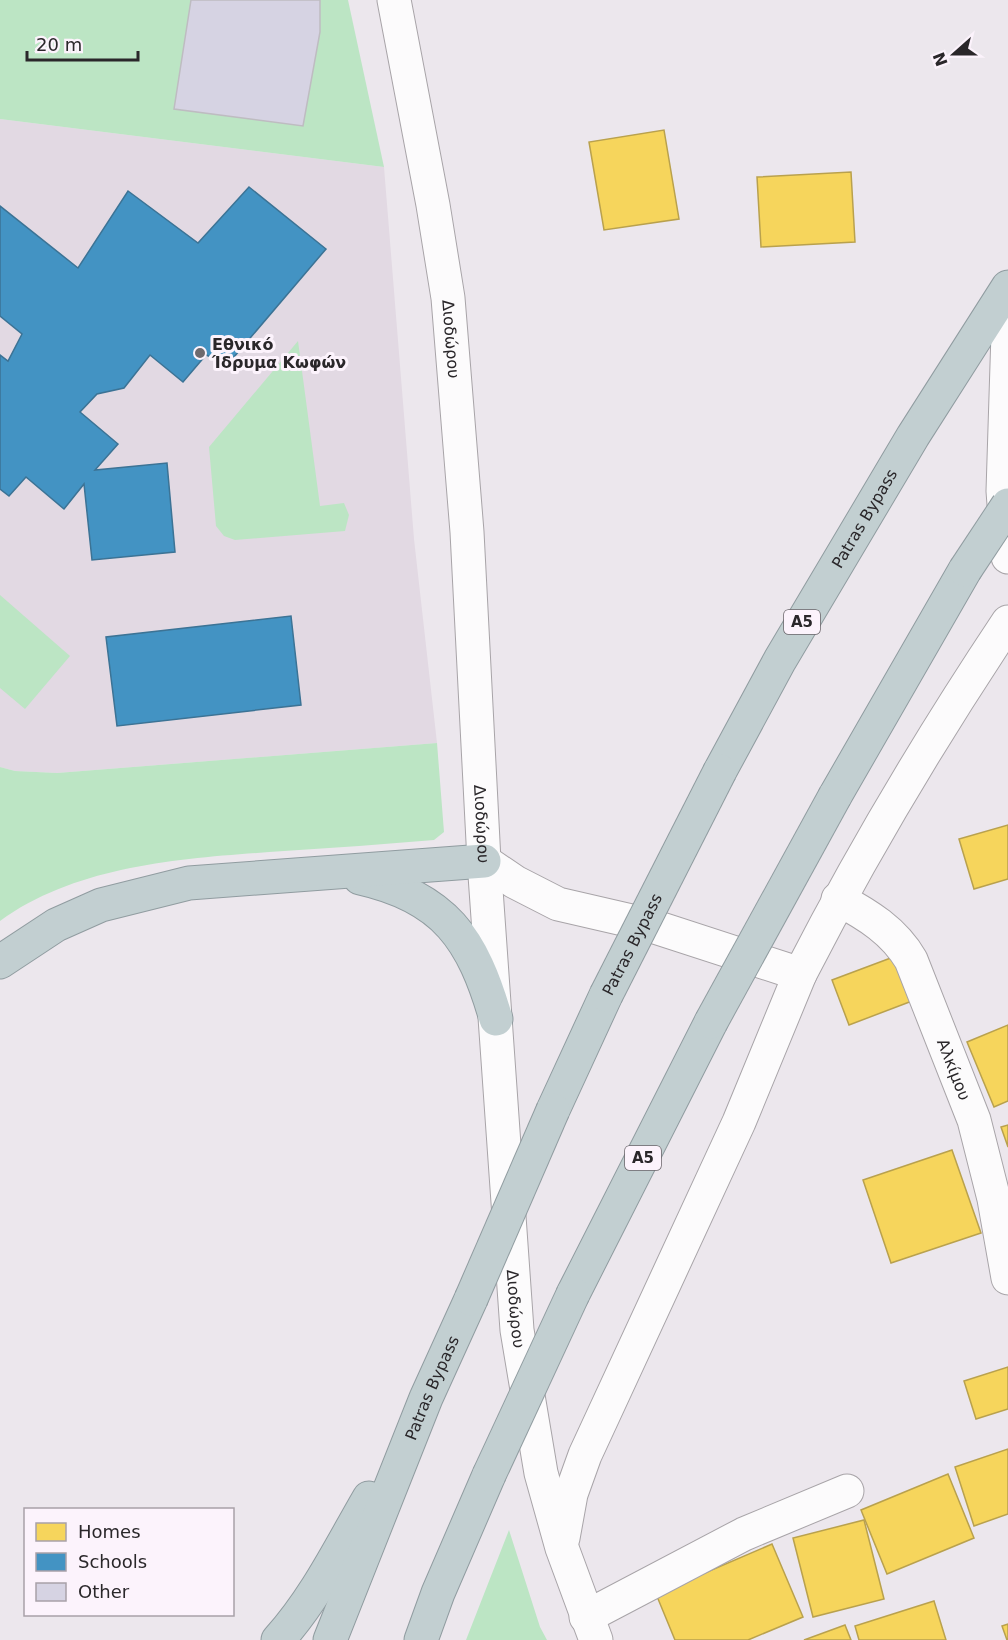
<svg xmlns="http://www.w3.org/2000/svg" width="1008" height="1640" viewBox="0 0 1008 1640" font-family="'DejaVu Sans',sans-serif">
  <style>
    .built { fill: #e2d9e3 }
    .green { fill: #bce5c4 }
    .homes { fill: #f6d55c; stroke: #b9a14d; stroke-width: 1.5 }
    .schools { fill: #4393c3; stroke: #3c7395; stroke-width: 1.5 }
    .building { fill: #d6d3e3; stroke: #bebcc1; stroke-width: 1.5 }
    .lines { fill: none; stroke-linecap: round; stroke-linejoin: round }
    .minor-casing { stroke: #a8a4a8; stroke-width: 35 }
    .tertiary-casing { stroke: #a8a4a8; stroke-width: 35 }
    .motorway-casing { stroke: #909ca0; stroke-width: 35 }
    .minor { stroke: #fcfbfc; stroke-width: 33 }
    .tertiary { stroke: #fcfbfc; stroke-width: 33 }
    .motorway { stroke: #c2cfd1; stroke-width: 33 }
    .motorway-bridge-casing { stroke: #909ca0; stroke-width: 35; stroke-linecap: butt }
    .motorway-bridge { stroke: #c2cfd1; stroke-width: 33 }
    .poi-dot { fill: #6e6a6e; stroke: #fcf3fc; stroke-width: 2 }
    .labels { text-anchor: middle; stroke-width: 6; stroke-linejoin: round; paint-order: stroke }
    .shield { fill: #fcf3fc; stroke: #696469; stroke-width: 1.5 }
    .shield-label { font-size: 15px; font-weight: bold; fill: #2a272a }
    .street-label { font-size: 16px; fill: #2a272a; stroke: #fcf3fc }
    .poi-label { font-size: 16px; font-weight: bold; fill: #2a272a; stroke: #fcf3fc; text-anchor: start }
  </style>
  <rect width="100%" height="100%" fill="#ece7ed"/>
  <!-- built -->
  <path class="built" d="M0,119L384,167L414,539L437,743L57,773L15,771L0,767Z"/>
  <!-- green -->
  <g class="green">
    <path d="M0,0H348L384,167L0,119Z"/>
    <path d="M298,341L320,506L344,503L349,515L345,531L235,540L224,536L216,526L209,447Z"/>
    <path d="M0,595L70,656L25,709L0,688Z"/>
    <path d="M437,743L444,832L434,840C384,844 334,848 284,851C189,858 80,863 0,921V767L15,771L57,773Z"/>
    <path d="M509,1530L540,1627L547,1640H466Z"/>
  </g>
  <!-- homes -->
  <g class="homes">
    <path d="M664,130L679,219L604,230L589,142Z"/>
    <path d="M851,172L855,242L761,247L757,177Z"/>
    <path d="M1008,825V879L974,889L959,839Z"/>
    <path d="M896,956L912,1001L849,1025L832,980Z"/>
    <path d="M1008,1025V1101L994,1107L967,1042Z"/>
    <path d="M1008,1125V1147L1001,1127Z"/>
    <path d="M952,1150L981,1233L891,1263L863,1180Z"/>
    <path d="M1008,1367V1409L976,1419L964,1381Z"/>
    <path d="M1008,1449V1514L974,1526L955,1467Z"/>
    <path d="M948,1474L974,1538L887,1574L861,1510Z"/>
    <path d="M864,1520L884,1599L813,1617L793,1538Z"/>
    <path d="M772,1544L803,1617L748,1640H675L656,1594Z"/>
    <path d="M934,1601L946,1640H859L855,1626Z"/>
    <path d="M1008,1624V1640H1007L1002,1626Z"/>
    <path d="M845,1625L851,1640H804Z"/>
  </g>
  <!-- schools -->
  <g class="schools">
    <path d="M249,187L326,249L228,364L206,355L183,382L150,355L124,388L97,394L80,412L118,444L95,470L167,463L175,552L92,560L84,484L64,509L26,477L9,496L0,489V355L8,361L22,334L0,316V206L78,268L128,191L198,243Z"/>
    <path d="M291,616L301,705L117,726L106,637Z"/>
  </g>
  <!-- building -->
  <path class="building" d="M191,0H320V32L303,126L174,109Z"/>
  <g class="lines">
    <defs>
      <g id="minor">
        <path d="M1008,333L1003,491L1008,557"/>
        <path id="s1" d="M838,899C868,915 894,931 911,960L974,1120L994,1199L1008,1278"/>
        <path d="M800,974C862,853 932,736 1008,622"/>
        <path d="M586,1617L744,1534L847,1491"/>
      </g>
      <g id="tertiary">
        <path id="s2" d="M394,0L433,205L448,298L467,532L484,861L517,1330L541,1473L562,1548L596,1640"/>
        <path d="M484,861L515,882L558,904L649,925L800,974L739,1122L585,1455L571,1494L563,1538"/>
      </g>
      <g id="motorway">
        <path id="s3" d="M720,771L780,660L913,436L1008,287"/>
        <path d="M835,796L965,570"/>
        <path d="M360,878C445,897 473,939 496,1019"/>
        <path d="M0,962L56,925L101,905L189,883L484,861"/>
        <path d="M553,1110L606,995"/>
        <path d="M573,1294L711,1022"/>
        <path d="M278,1640C316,1598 341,1546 369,1498"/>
        <path id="s4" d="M330,1640L426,1398L471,1299"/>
        <path d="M421,1640L438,1593L489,1475"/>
      </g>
    </defs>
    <!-- minor casing -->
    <use href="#minor" class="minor-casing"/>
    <!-- tertiary casing -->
    <use href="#tertiary" class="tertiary-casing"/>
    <!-- motorway casing -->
    <use href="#motorway" class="motorway-casing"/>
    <!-- minor -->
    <use href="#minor" class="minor"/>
    <!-- tertiary -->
    <use href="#tertiary" class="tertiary"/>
    <!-- motorway -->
    <use href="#motorway" class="motorway"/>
    <defs>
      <g id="motorway-bridge">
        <path d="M965,570L1008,505"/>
        <path id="s5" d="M606,995L720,771"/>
        <path d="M711,1022L835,796"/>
        <path d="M471,1299L553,1110"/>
        <path d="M489,1475L573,1294"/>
      </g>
    </defs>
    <!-- motorway-bridge casing -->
    <use href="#motorway-bridge" class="motorway-bridge-casing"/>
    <!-- motorway-bridge -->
    <use href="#motorway-bridge" class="motorway-bridge"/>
  </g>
  <!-- markers -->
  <circle class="poi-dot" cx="200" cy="353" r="6"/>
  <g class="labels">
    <!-- shield labels -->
    <g class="shield">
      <rect x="784" y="610" width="36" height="24" rx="4.5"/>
      <rect x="625" y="1146" width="36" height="24" rx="4.5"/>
    </g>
    <g class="shield-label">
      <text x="802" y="627">Α5</text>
      <text x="643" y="1163">Α5</text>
    </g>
    <!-- street labels -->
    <g class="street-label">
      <text dy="6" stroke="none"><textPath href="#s2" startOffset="344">Διοδώρου</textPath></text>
      <text dy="6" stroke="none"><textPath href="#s3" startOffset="291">Patras Bypass</textPath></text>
      <text dy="6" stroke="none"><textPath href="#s2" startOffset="830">Διοδώρου</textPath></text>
      <text dy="6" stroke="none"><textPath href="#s5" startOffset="57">Patras Bypass</textPath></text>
      <text dy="6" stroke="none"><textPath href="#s1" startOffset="214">Αλκίμου</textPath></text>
      <text dy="6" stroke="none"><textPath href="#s2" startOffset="1316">Διοδώρου</textPath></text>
      <text dy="6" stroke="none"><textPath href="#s4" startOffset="272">Patras Bypass</textPath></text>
    </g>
    <!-- poi labels -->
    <g class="poi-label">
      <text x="212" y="350">Εθνικό<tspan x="212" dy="18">Ίδρυμα Κωφών</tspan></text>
    </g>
  </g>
  <!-- legend -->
  <rect x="24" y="1508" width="210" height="108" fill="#fcf3fc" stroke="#a8a1a8" stroke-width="1.5"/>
  <rect x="36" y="1523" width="30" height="18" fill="#f6d55c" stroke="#a8a1a8" stroke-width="1.5"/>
  <text x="78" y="1538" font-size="18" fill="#2a272a">Homes</text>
  <rect x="36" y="1553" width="30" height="18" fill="#4393c3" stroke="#a8a1a8" stroke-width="1.5"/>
  <text x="78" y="1568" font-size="18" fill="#2a272a">Schools</text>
  <rect x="36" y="1583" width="30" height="18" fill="#d6d3e3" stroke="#a8a1a8" stroke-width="1.5"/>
  <text x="78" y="1598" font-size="18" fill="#2a272a">Other</text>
  <!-- north arrow -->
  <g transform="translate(954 54) rotate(249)" stroke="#fcf3fc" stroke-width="4.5" paint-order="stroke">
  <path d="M0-4.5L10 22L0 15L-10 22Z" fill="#2a272a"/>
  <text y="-9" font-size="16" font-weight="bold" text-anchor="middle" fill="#2a272a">N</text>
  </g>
  <!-- scale -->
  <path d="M27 51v9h111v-9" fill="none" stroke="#2a272a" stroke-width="3"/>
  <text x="36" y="51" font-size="18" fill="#2a272a" stroke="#fcf3fc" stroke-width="4.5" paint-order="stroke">20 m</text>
</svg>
